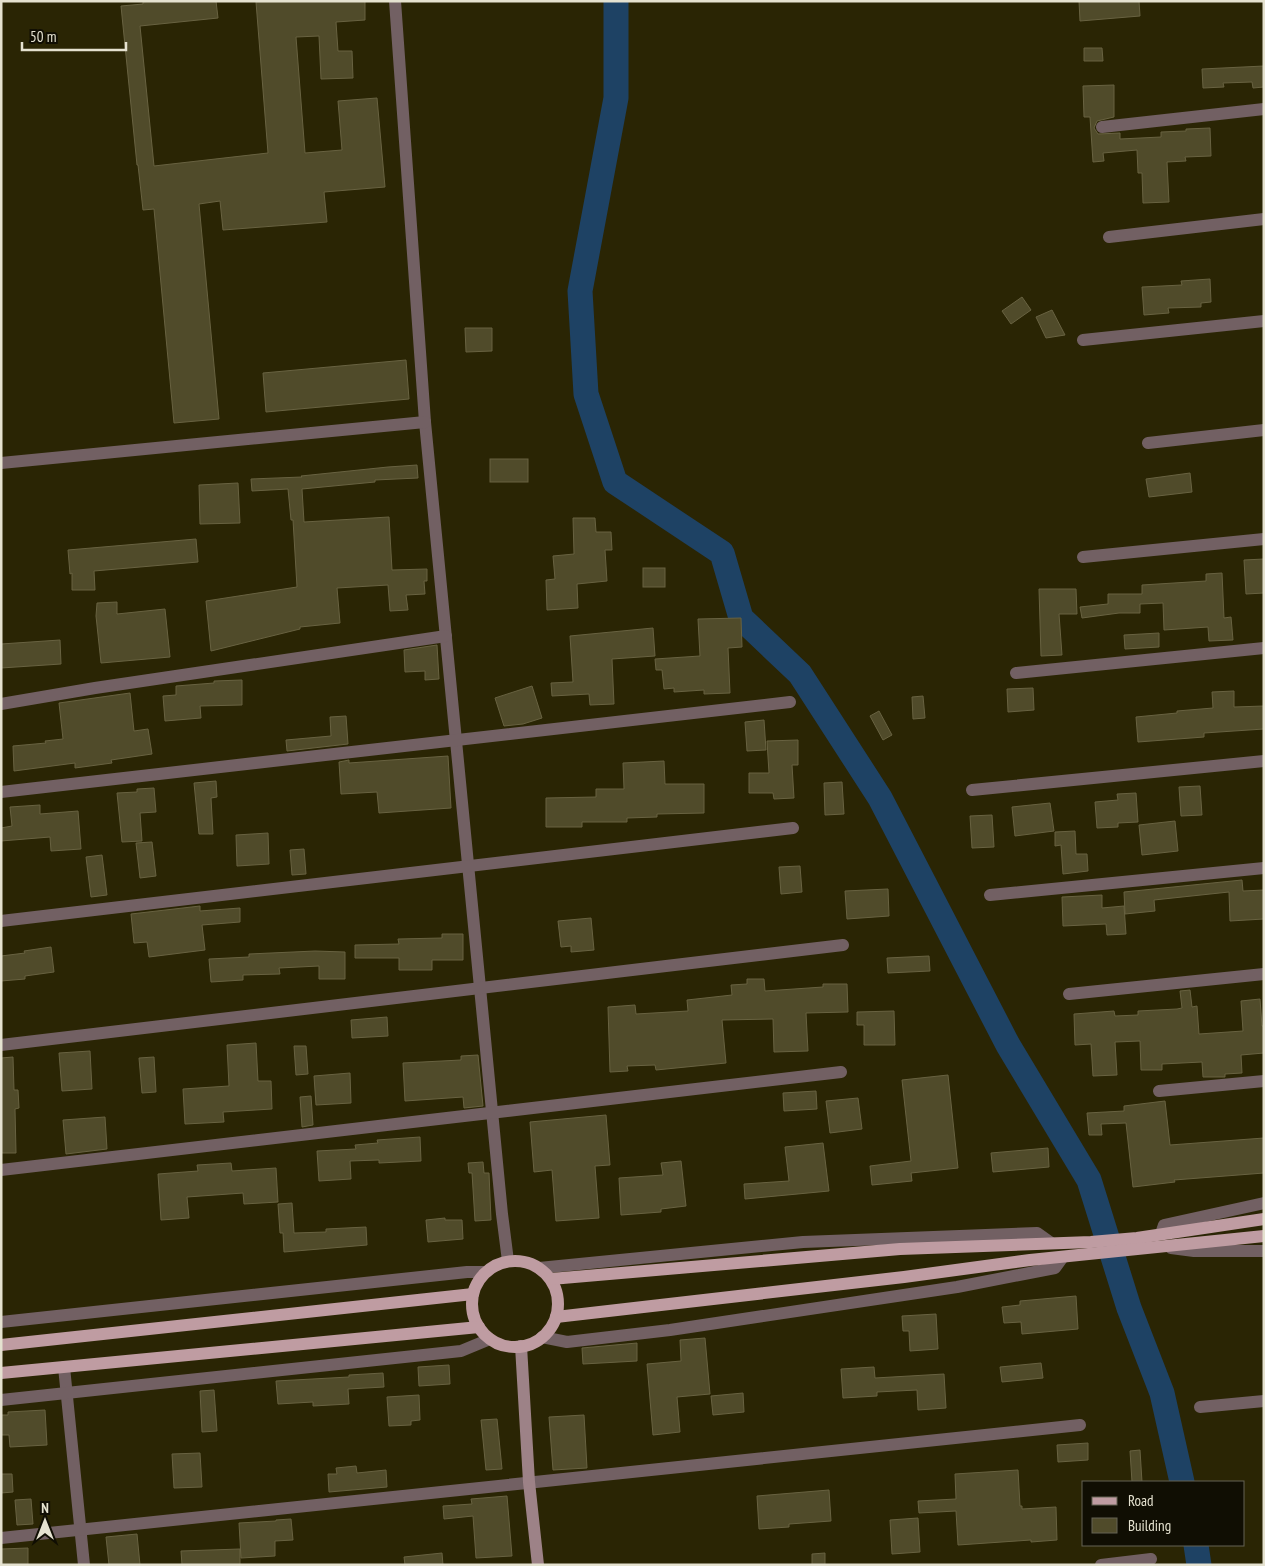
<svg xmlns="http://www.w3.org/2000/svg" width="1265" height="1566" viewBox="0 0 1265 1566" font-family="'PT Sans Narrow',sans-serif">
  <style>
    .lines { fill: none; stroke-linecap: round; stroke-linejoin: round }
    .river { stroke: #1e4264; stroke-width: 25 }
    .building { fill: #504b2a; stroke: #686241 }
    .street { stroke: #726063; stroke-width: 12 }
    .secondary { stroke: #9d8287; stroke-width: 12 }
    .primary { stroke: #bf9ca2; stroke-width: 12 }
  </style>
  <rect width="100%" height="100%" fill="#2a2504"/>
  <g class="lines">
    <!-- river -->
    <g class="river">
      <path d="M616,1V98L580,291L586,394L615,482L722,553L741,618L800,674L880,798L1008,1045L1089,1180L1129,1308L1162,1393L1182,1482"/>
      <path d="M1196,1545L1199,1565"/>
    </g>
  </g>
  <!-- building -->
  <g class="building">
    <path d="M150,1H216L218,18L140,26L154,166L268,153L256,2L365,1V20L336,22L338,51H352L353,78L321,79L319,36L296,37L305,153L342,150L338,101L377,98L385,187L324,192L327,222L223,230L220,201L199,204L219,419L174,423L154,209L143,210L138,165H137L121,6L143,4V2Z"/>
    <path d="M1079,1H1139L1140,16L1080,21Z"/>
    <path d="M1084,48H1102L1103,61H1084Z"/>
    <path d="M1264,66V87L1253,88L1252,82L1223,83L1224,87L1203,88L1202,69Z"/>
    <path d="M1114,85V117L1097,121L1094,128L1098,134L1120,133V139L1161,137V132L1186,131V129L1210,128L1211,156L1185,157L1186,161L1167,162L1169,202L1143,203L1142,173H1138L1137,150L1103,153L1104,161L1093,162L1090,117H1084L1083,86Z"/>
    <path d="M1210,279L1211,302L1201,303V307L1168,308L1169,313L1144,315L1142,287L1182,285L1181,281Z"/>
    <path d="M1022,297L1031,310L1011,324L1002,311Z"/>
    <path d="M1052,310L1065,335L1046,338L1036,317Z"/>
    <path d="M465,328H492V351L466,352Z"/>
    <path d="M406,360L409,399L266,412L263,373Z"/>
    <rect x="490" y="459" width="38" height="23"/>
    <path d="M417,465L418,478L375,480V482L302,489L304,522L389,517L392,570L427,569V581H424L425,594L406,595L408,610L390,611L388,585L337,588L340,623L300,627V629L211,651L206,601L297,587L293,520H291L288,489L252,491L251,479L302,477L301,476L388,467Z"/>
    <path d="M1190,473L1192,492L1149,497L1146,479Z"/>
    <path d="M238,483L240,523L200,524L199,485Z"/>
    <path d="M573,518H595L596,532H611L612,550H605L607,581L577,584L578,608L547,610L546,580L555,579L553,556L574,554Z"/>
    <path d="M196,539L198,562L94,571L95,590H72V573L70,574L68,550Z"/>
    <path d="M1264,559V593L1246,594L1244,560Z"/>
    <rect x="643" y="568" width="22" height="19"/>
    <path d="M1222,573L1224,618L1231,617L1233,640L1209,641L1208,627L1164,630L1163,603L1140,604V613H1119L1082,618L1080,607L1108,604V594H1142V585L1206,581V574Z"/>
    <path d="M1039,589H1076L1077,614H1059L1062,655L1041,656Z"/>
    <path d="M117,602V614L165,609L170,657L101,663L96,616L97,603Z"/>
    <path d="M741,618L742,647L728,648L730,693L704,694V690L674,692V688L664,689L662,670H656L655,659L700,656L698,619Z"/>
    <path d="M653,628L655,656L612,659L614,704L590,705L589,694L552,696L551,683L573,682L570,636Z"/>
    <path d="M1159,633V647L1125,649L1124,635Z"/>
    <path d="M60,640L61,664L1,668V644Z"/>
    <path d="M437,645L439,679L425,680V671L405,672L404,650Z"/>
    <path d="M242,680V705L200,706L201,718L165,721L163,696L176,695V686L214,683V681Z"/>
    <path d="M532,686L542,718L523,724L504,726L495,698Z"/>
    <path d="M1033,688L1034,710L1008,712L1007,689Z"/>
    <path d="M1234,691V707L1264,706V729L1204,733V737L1138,742L1136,717L1177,713V711L1213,708L1212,692Z"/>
    <path d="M130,693L134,731L148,729L152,754L111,760L112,763L75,768V763L14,771L13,746L46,743L45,741L63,739L59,703Z"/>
    <path d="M923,696L925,718L913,719L912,697Z"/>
    <path d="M879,711L892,735L883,740L870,716Z"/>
    <path d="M346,716L348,744L287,751L286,740L331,736L330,717Z"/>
    <path d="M764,720L766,750L747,751L745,722Z"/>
    <path d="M798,740V765H792L794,798L774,799L773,793H749V773H769L767,741Z"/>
    <path d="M448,756L451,808L379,813L377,792L341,794L339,762L349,760V763Z"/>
    <path d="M664,761L665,784H704V813L657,814V817L627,818V822H582V827H546V798L596,797V789H624L623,763Z"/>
    <path d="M216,781L217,797L211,798L213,834H199L194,783Z"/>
    <path d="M842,782L844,814L825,815L824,783Z"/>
    <path d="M1200,786L1202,815L1181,816L1179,787Z"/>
    <path d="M154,788L156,812L140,813L142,841L122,842L117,793L137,792V789Z"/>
    <path d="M1136,793L1138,822L1118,823V827L1097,828L1095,802L1118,800L1117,794Z"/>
    <path d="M1050,803L1054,831L1015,836L1012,807Z"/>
    <path d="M40,805V814L78,811L81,849L51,851L50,837L1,841V828L12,826L10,807Z"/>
    <path d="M992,815L994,847L972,848L970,816Z"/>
    <path d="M1175,821L1178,851L1142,855L1139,825Z"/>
    <path d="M1075,831L1076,854H1087L1088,871L1063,874L1061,845L1055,846V832Z"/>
    <path d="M268,833L269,864L237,866L236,835Z"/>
    <path d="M152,842L156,876L140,878L136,843Z"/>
    <path d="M304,849L306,874L292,875L290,850Z"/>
    <path d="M102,855L107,895L91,897L86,857Z"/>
    <path d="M800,866L802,892L781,894L779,867Z"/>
    <path d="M1242,880L1243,891L1264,890V919L1230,921L1229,892L1154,900L1155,911L1125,914L1124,892Z"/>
    <path d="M888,889L889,916L847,919L845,891Z"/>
    <path d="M1102,895V908L1124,906L1126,934L1107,935L1106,924L1063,926L1062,897Z"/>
    <path d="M200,906V911L240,908V922L202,925L205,950L149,957L147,942L134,943L131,914Z"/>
    <path d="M591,918L594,950L571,952V946L561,947L558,921Z"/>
    <path d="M442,934H463V960H432V970H399V958H355V945L399,944L398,939L442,938Z"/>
    <path d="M51,947L54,972L25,976V979L1,981V956L25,953L24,951Z"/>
    <path d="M315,951L345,952V979H319V966L279,968L280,974L243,975V980L211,982L209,959L249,957V954Z"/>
    <path d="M929,956L930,971L888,973L887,958Z"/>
    <path d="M747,979H764L765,991L823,987V984H847L848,1012L806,1013L808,1051L774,1052L773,1019L722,1020L726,1063L656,1070L655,1065L627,1066L628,1071L610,1072L608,1007L635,1005L636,1014L688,1011L687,1000L732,995L731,985L747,984Z"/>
    <path d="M1190,990L1192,1007L1197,1006L1199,1034L1243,1031L1241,1001L1260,999L1262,1026H1264V1053L1241,1055L1242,1073L1225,1074V1077H1203L1202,1062L1162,1064V1070H1141L1140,1041L1115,1042L1117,1075L1093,1076L1091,1044L1075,1045L1074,1014L1114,1011L1115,1016L1138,1015V1011L1177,1009L1182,1008L1180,991Z"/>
    <path d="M894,1011L895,1045H864V1025H857V1012Z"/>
    <path d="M387,1017L388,1036L352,1038L351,1020Z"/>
    <path d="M256,1043L258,1081H271L272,1109L223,1112L224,1122L185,1124L183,1089L229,1086L227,1045Z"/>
    <path d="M294,1046H306L308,1074L296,1075Z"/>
    <path d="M90,1051L92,1089L62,1091L59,1053Z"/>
    <path d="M478,1055L483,1106L464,1108L463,1097L405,1101L403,1063L461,1060V1056Z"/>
    <path d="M13,1057L14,1090H18L19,1108L15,1109L16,1153H1V1058Z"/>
    <path d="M154,1057L156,1092L142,1093L139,1058Z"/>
    <path d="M350,1073L351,1103L316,1105L314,1076Z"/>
    <path d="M948,1075L958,1168L911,1173L912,1181L872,1185L870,1166L911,1161L902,1080Z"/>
    <path d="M816,1091L817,1109L784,1111L783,1093Z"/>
    <path d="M311,1096L313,1125L302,1127L300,1097Z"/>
    <path d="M858,1098L862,1129L830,1133L826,1101Z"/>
    <path d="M1165,1101L1170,1145L1264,1138V1173L1174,1180L1175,1182L1133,1187L1126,1123L1101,1124L1102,1135H1089L1087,1113L1124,1111V1106Z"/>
    <path d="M606,1115L610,1165L595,1166L599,1218L556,1221L552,1170L534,1172L530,1122Z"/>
    <path d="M105,1117L107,1149L66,1154L63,1120Z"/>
    <path d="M420,1137L421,1161L379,1163V1160L350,1161L351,1179L319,1181L317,1151L356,1149L355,1145L378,1143L377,1140Z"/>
    <path d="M823,1143L829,1191L745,1199L744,1184L789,1181L785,1147Z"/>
    <path d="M1048,1148L1049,1167L993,1172L991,1153Z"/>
    <path d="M681,1161L686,1206L661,1209V1212L621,1215L619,1178L663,1175L661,1163Z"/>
    <path d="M483,1162L484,1173H489L491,1220L475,1221L472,1173H469L468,1163Z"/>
    <path d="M231,1163L232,1171L276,1168L278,1202L244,1204L243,1193L187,1197L189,1218L161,1220L158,1174L198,1171L197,1165Z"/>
    <path d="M292,1203L294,1233L326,1232V1229L366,1227L367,1245L284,1252L283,1233H280L278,1204Z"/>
    <path d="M445,1218V1220H462L463,1239L428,1242L426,1220Z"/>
    <path d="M1076,1296L1078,1329L1022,1334L1021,1322L1004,1323L1002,1307L1020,1305V1301Z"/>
    <path d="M936,1314L938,1349L910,1351L909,1331H903L902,1316Z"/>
    <path d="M705,1338L710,1394L677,1397L680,1432L653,1435L647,1364L681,1361L680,1340Z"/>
    <path d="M637,1343V1361L583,1364L582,1348Z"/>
    <path d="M1041,1363L1043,1378L1002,1382L1000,1367Z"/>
    <path d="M449,1365L450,1384L419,1386L418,1367Z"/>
    <path d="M874,1367L875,1378L944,1374L946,1408L918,1410L917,1390L877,1392V1396L843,1398L841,1369Z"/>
    <path d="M383,1373L384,1387L348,1389L349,1404L313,1406V1402L278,1404L276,1381L349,1377V1375Z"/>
    <path d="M214,1390L217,1431L202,1432L200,1391Z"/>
    <path d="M743,1393L744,1412L713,1415L711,1396Z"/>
    <path d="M419,1395L420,1420L411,1421V1425L389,1426L387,1397Z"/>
    <path d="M45,1410L47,1445L10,1447L9,1435H1V1415H8V1412Z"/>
    <path d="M584,1415L587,1468L553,1470L549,1417Z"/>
    <path d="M497,1419L502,1469L486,1470L481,1420Z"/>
    <path d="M1088,1443V1460L1058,1462L1057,1445Z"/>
    <path d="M1140,1450L1142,1482H1132L1130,1451Z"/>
    <path d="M200,1453L202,1487L174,1488L172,1454Z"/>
    <path d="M356,1466L357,1473L386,1470L387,1487L329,1492L328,1474H337L336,1468Z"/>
    <path d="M1018,1470L1020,1506H1022V1509L1056,1507L1057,1540L1031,1542V1540L958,1545L956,1511L919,1513L918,1501L956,1499L955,1474Z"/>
    <path d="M1,1474H12L13,1492L1,1493Z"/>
    <path d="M829,1490L831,1521L789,1524V1527L759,1529L757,1496Z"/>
    <path d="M507,1496L512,1556L476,1558L473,1516L444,1519L443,1506L472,1504L471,1499Z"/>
    <path d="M31,1499L33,1524L17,1525L15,1500Z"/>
    <path d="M918,1518L920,1552L892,1554L890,1520Z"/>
    <path d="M291,1519L293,1540L275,1541V1556L241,1558L239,1523L276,1521V1520Z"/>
    <path d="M137,1534L140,1565H109L106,1537Z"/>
    <path d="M28,1548V1565H1V1549Z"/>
    <path d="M240,1549V1565H182L181,1551Z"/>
    <path d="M442,1553L443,1565H405L404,1557Z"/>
    <path d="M825,1553V1565H812V1554Z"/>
  </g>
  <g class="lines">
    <!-- street -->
    <g class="street">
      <path d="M395,1L425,422L502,1214L508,1261"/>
      <path d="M1102,127L1264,109"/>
      <path d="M1109,237L1264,219"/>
      <path d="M1083,340L1264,321"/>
      <path d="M1148,443L1264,430"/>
      <path d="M1,463L425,422"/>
      <path d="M1083,557L1264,539"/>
      <path d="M1016,673L1264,648"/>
      <path d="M1,704L95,688L446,636"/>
      <path d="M972,790L1264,761"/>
      <path d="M1,792L790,702"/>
      <path d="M990,895L1264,868"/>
      <path d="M1,921L793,828"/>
      <path d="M1069,994L1264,974"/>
      <path d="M1,1045L843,945"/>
      <path d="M1159,1091L1264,1081"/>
      <path d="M1,1170L841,1072"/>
      <path d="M1161,1234L1164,1225L1264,1203"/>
      <path d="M1171,1248L1194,1251H1264"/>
      <path d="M539,1268L803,1242L1037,1233L1051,1243"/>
      <path d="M1,1322L467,1272H486"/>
      <path d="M542,1337L567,1342L670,1330L957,1287L1055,1268L1063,1257"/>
      <path d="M64,1367L84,1565"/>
      <path d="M1,1400L461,1351L490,1339"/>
      <path d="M1200,1407L1264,1401"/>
      <path d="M1,1538L1080,1425"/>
      <path d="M1101,1565L1151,1559"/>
    </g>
    <!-- secondary -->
    <path class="secondary" d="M521,1346L529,1482L538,1565"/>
    <!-- primary -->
    <g class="primary">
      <circle cx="515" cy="1304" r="43"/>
      <path d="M551,1279L900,1249L1091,1242L1137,1238L1264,1219"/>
      <path d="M556,1317L904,1277L1030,1260L1264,1236"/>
      <path d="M1,1345L473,1294"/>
      <path d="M1,1373L479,1327"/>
    </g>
  </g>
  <!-- border -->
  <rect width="1265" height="1566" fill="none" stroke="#e5e2d0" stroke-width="5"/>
  <!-- legend -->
  <rect x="1082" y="1481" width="162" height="65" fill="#100e03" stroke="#656355"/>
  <rect x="1092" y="1497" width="25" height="8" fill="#bf9ca2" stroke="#656355"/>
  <text x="1128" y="1506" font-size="15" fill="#e5e2d0">Road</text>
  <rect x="1092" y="1518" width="25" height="15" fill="#504b2a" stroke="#656355"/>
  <text x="1128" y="1531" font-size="15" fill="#e5e2d0">Building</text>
  <!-- north arrow -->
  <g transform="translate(45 1521)" stroke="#100e03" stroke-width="4" paint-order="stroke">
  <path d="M0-4L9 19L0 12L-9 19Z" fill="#e5e2d0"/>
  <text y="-8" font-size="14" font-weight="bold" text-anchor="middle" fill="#e5e2d0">N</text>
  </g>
  <!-- scale -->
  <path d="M22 42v8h104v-8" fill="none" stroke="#e5e2d0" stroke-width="2.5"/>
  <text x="30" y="42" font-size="15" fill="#e5e2d0" stroke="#100e03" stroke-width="4" paint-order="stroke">50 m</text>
</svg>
